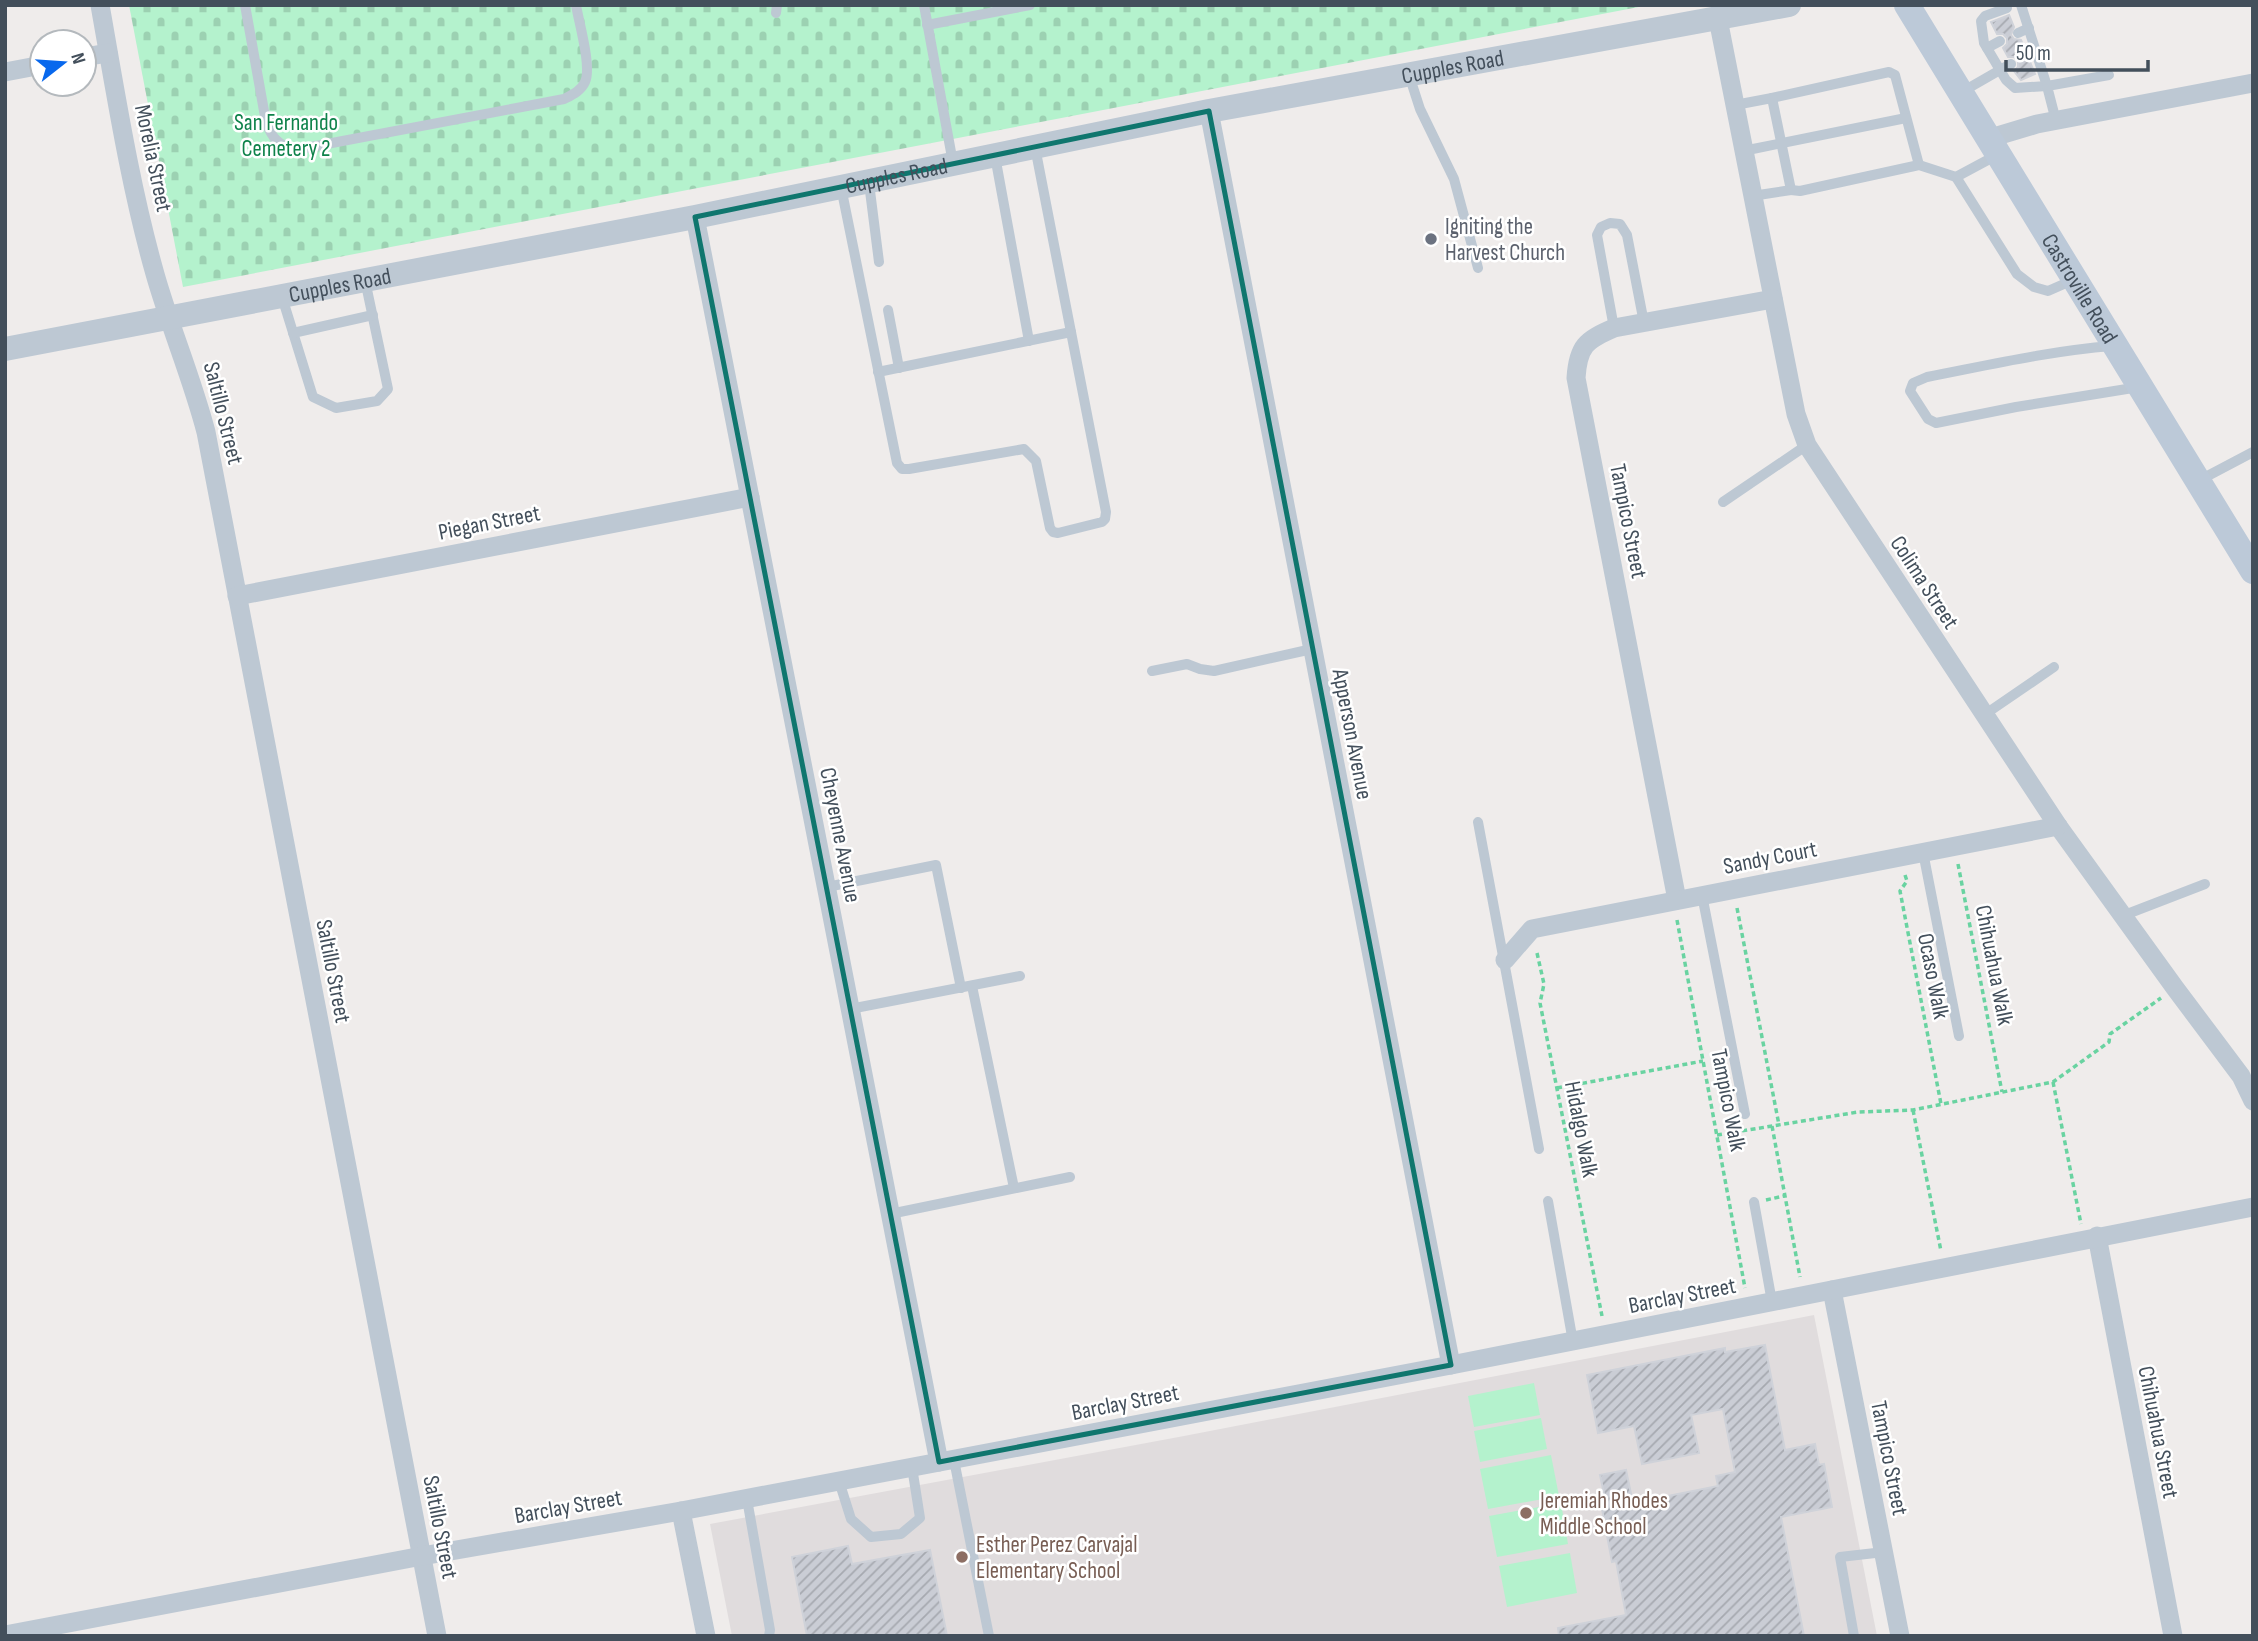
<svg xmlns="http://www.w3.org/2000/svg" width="2258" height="1641" viewBox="0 0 2258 1641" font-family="'Sofia Sans Condensed',sans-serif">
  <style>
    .education { fill: #e0dcdd }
    .green { fill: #b4f2cd }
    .cemetery { fill: url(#cemetery-stones) }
    .building { fill: url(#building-hatch); stroke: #cfd2d9; stroke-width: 2 }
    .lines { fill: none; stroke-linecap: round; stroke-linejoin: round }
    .path { stroke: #69d3a1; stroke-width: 3.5; stroke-dasharray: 5 3.5; stroke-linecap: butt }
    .service { stroke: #bdc8d3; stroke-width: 10 }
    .minor { stroke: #bdc8d3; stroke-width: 19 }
    .tertiary { stroke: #bdc8d3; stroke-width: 24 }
    .secondary { stroke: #bcc9d8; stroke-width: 26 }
    .marked { fill: none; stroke: #0f766e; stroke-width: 5; stroke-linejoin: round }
    .worship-dot { fill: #6b7280; stroke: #fff; stroke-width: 2.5 }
    .education-dot { fill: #8d6e63; stroke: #fff; stroke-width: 2.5 }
    .labels { text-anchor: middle; stroke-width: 5; stroke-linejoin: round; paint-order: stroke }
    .street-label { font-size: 23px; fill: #434f5b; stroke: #fff }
    .park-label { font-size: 23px; fill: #0e824a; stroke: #fff }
    .worship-label { font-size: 23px; fill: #5b616d; stroke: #fff; text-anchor: start }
    .education-label { font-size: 23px; fill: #785e54; stroke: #fff; text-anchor: start }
  </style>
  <defs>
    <pattern id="cemetery-stones" width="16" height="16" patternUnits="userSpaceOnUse" patternTransform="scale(1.75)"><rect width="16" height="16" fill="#b4f2cd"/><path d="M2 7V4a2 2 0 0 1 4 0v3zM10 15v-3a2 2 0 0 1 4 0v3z" fill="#9cd1b2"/></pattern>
    <pattern id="building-hatch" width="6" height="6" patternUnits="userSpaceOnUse" patternTransform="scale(1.75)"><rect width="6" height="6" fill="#cacdd5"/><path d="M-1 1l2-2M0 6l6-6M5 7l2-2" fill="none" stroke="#a6a9b0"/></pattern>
  </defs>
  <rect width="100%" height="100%" fill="#efeceb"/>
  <!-- education -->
  <path class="education" d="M1814,1315L1877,1636H732L710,1524L1184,1436Z"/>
  <!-- green -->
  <g class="green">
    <path d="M1534,1383L1540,1415L1474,1427L1468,1396Z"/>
    <path d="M1541,1418L1547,1449L1480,1462L1474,1431Z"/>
    <path d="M1551,1455L1559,1496L1488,1509L1480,1469Z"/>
    <path d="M1561,1503L1568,1544L1497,1557L1489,1516Z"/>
    <path d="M1570,1553L1577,1593L1507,1607L1499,1566Z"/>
  </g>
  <!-- cemetery -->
  <path class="cemetery" d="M129,5H1649L183,287Z"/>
  <!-- building -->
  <g class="building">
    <path d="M2009,15L2014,27L2011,35L2014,39L2021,40L2035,74L2021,80L2014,71L2018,67V61L2014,57H2008L2003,48L2007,44V38L2003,34H1997L1991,22Z"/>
    <path d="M1765,1345L1785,1450L1815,1444L1819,1465L1824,1464L1832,1507L1781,1517L1804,1636H1559L1558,1628L1626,1615L1616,1561L1612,1562L1602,1509L1607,1508L1600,1475L1626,1470L1633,1503L1718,1486L1716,1476L1735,1472L1723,1409L1691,1415L1699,1453L1642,1464L1634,1426L1598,1433L1587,1375L1725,1348V1352Z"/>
    <path d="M848,1546L852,1564L930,1550L947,1636H807L792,1557Z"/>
  </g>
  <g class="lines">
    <!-- path -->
    <g class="path">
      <path d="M1958,864L2002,1092"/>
      <path d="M1905,875L1907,881L1900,891L1941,1104"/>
      <path d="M1737,908L1779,1125"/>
      <path d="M1677,920L1745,1288"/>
      <path d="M1537,953L1544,984L1540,1003L1602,1316"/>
      <path d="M2053,1082L2081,1224"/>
      <path d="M1557,1088L1703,1061"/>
      <path d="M1913,1110L1941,1251"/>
      <path d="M1772,1126L1800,1277"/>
      <path d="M1717,1135L1858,1112L1913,1110L2053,1082L2109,1042L2110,1034L2161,998"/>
      <path d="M1766,1200L1784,1196"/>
    </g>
    <!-- service -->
    <g class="service">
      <path d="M245,5L266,122C272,138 278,145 295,150L564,99C572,95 581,91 585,82C592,67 579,23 576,5"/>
      <path d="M924,5L953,163"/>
      <path d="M776,13L777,5"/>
      <path d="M927,25L1030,5"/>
      <path d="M2018,33L2029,28"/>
      <path d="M1987,48L2000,41"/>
      <path d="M2011,64L2000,70L2006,80L2015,88L2047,86L2021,5"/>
      <path d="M1409,75L1420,109L1454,179L1478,268"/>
      <path d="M1960,93L2000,70L1984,43L1981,21L1985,16L2007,8"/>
      <path d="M1772,98L1889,72L1895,75L1919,165"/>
      <path d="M1735,105L1772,98L1791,190L1752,196"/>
      <path d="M2056,121L2047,86L2109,75"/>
      <path d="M1743,151L1906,118"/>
      <path d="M995,156L1029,341"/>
      <path d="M1956,177L2017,274L2034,287L2048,291L2073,280"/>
      <path d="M869,183L879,262"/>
      <path d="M841,187L897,463L902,469H909L1024,449L1036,461L1050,528L1053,532L1058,533L1102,522L1105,519L1106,512L1035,147"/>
      <path d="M1791,190L1800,191L1919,165L1956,177L1997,155"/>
      <path d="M282,297L313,397L336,408L377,401L388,389L365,280"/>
      <path d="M888,310L899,368"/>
      <path d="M1614,328L1597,235L1601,227L1610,223L1620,224L1627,235L1644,323"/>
      <path d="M293,333L373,315"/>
      <path d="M2112,346C2049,351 1989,365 1927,377L1913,383L1910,391L1928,419L1936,423L2016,407L2139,387"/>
      <path d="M878,372L1071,332"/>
      <path d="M2198,481L2253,452"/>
      <path d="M1723,502L1807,445"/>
      <path d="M1152,671L1187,664L1200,669L1214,671L1312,649"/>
      <path d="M1984,715L2054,667"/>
      <path d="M1478,822L1539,1149"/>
      <path d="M1923,852L1959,1036"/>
      <path d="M827,887L936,865L961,988"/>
      <path d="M1702,895L1745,1114"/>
      <path d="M2122,916L2205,884"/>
      <path d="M972,986L1014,1188"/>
      <path d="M850,1009L1020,976"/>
      <path d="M1548,1201L1573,1342"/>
      <path d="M1754,1202L1772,1302"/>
      <path d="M890,1214L1070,1177"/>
      <path d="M954,1460L989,1636"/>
      <path d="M839,1481L851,1519L871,1537L901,1534L920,1518L912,1467"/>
      <path d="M747,1499L770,1630L769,1636"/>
      <path d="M1854,1636L1840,1557L1884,1552"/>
    </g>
    <!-- minor -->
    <g class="minor">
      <path d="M100,5C116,95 130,186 155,274C170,327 192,378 206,432L437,1636"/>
      <path d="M1718,19L1796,414L1807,445L2058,826L2175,988L2241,1076L2253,1101"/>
      <path d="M84,57L108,53"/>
      <path d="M5,72L42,65"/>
      <path d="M1209,111L1451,1365"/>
      <path d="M1987,139L2037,124L2253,83"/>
      <path d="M695,217L939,1462"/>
      <path d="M237,596L750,497"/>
      <path d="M1677,900L1576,378C1578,346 1586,340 1614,328L1773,299"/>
      <path d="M1505,960L1532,929L2058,826"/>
      <path d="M2097,1236L2173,1636"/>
      <path d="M1832,1290L1900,1636"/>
      <path d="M681,1511L706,1636"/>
      <path d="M5,1635L422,1556L681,1511L1451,1365L2253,1207"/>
    </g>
    <!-- tertiary -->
    <path class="tertiary" id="s1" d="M5,349L695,217L1209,111L1789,5"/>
    <!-- secondary -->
    <path class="secondary" id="s2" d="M1907,5L2253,571"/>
  </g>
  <!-- marked area -->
  <path class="marked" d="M1209,111L1451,1365L939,1462L695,217Z"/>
  <!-- markers -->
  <circle class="worship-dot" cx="1431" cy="239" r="7"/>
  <g class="education-dot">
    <circle cx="1526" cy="1513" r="7"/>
    <circle cx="962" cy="1557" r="7"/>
  </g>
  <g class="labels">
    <!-- street labels -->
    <g class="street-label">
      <text dy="8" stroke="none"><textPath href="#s1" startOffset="1475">Cupples Road</textPath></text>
      <text transform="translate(154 158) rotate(78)" y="8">Morelia Street</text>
      <text dy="8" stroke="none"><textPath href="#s1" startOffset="908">Cupples Road</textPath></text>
      <text dy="8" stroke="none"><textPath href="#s1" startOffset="341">Cupples Road</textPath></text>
      <text dy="8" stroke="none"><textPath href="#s2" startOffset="332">Castroville Road</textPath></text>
      <text transform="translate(224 413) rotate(76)" y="8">Saltillo Street</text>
      <text transform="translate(1629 521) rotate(79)" y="8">Tampico Street</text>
      <text transform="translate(489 522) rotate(-11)" y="8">Piegan Street</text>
      <text transform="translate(1925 582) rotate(57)" y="8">Colima Street</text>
      <text transform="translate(1353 734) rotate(79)" y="8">Apperson Avenue</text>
      <text transform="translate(841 835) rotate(79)" y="8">Cheyenne Avenue</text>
      <text transform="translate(1770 857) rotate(-11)" y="8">Sandy Court</text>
      <text transform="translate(1995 965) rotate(79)" y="8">Chihuahua Walk</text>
      <text transform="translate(334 971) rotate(79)" y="8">Saltillo Street</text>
      <text transform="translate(1934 976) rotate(79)" y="8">Ocaso Walk</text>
      <text transform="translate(1729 1100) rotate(79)" y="8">Tampico Walk</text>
      <text transform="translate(1582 1129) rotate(79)" y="8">Hidalgo Walk</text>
      <text transform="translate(1682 1295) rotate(-11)" y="8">Barclay Street</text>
      <text transform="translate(1125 1402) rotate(-11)" y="8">Barclay Street</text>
      <text transform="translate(2159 1432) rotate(79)" y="8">Chihuahua Street</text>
      <text transform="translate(1890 1458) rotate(79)" y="8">Tampico Street</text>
      <text transform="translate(568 1506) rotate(-10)" y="8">Barclay Street</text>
      <text transform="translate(441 1527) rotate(79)" y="8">Saltillo Street</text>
    </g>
    <!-- park labels -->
    <g class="park-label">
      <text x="286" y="130">San Fernando<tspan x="286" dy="26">Cemetery 2</tspan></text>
    </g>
    <!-- worship labels -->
    <g class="worship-label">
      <text x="1445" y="234">Igniting the<tspan x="1445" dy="26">Harvest Church</tspan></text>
    </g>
    <!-- education labels -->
    <g class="education-label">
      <text x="1540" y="1508">Jeremiah Rhodes<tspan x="1540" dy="26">Middle School</tspan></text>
      <text x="976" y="1552">Esther Perez Carvajal<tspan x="976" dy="26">Elementary School</tspan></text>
    </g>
  </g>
  <!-- border -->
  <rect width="2258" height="1641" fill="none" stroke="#434f5b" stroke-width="14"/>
  <!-- north arrow -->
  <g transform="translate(63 63) rotate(73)"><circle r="33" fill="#ffffff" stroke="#b4b9bd" stroke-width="2"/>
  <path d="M0-5L12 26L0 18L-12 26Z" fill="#0868ed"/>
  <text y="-10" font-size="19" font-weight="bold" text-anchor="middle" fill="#434f5b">N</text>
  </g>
  <!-- scale -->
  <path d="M2006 60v10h142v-10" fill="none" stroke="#434f5b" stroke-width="3.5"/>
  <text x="2016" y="60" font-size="21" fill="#434f5b" stroke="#ffffff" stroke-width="5" paint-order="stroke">50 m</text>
</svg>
